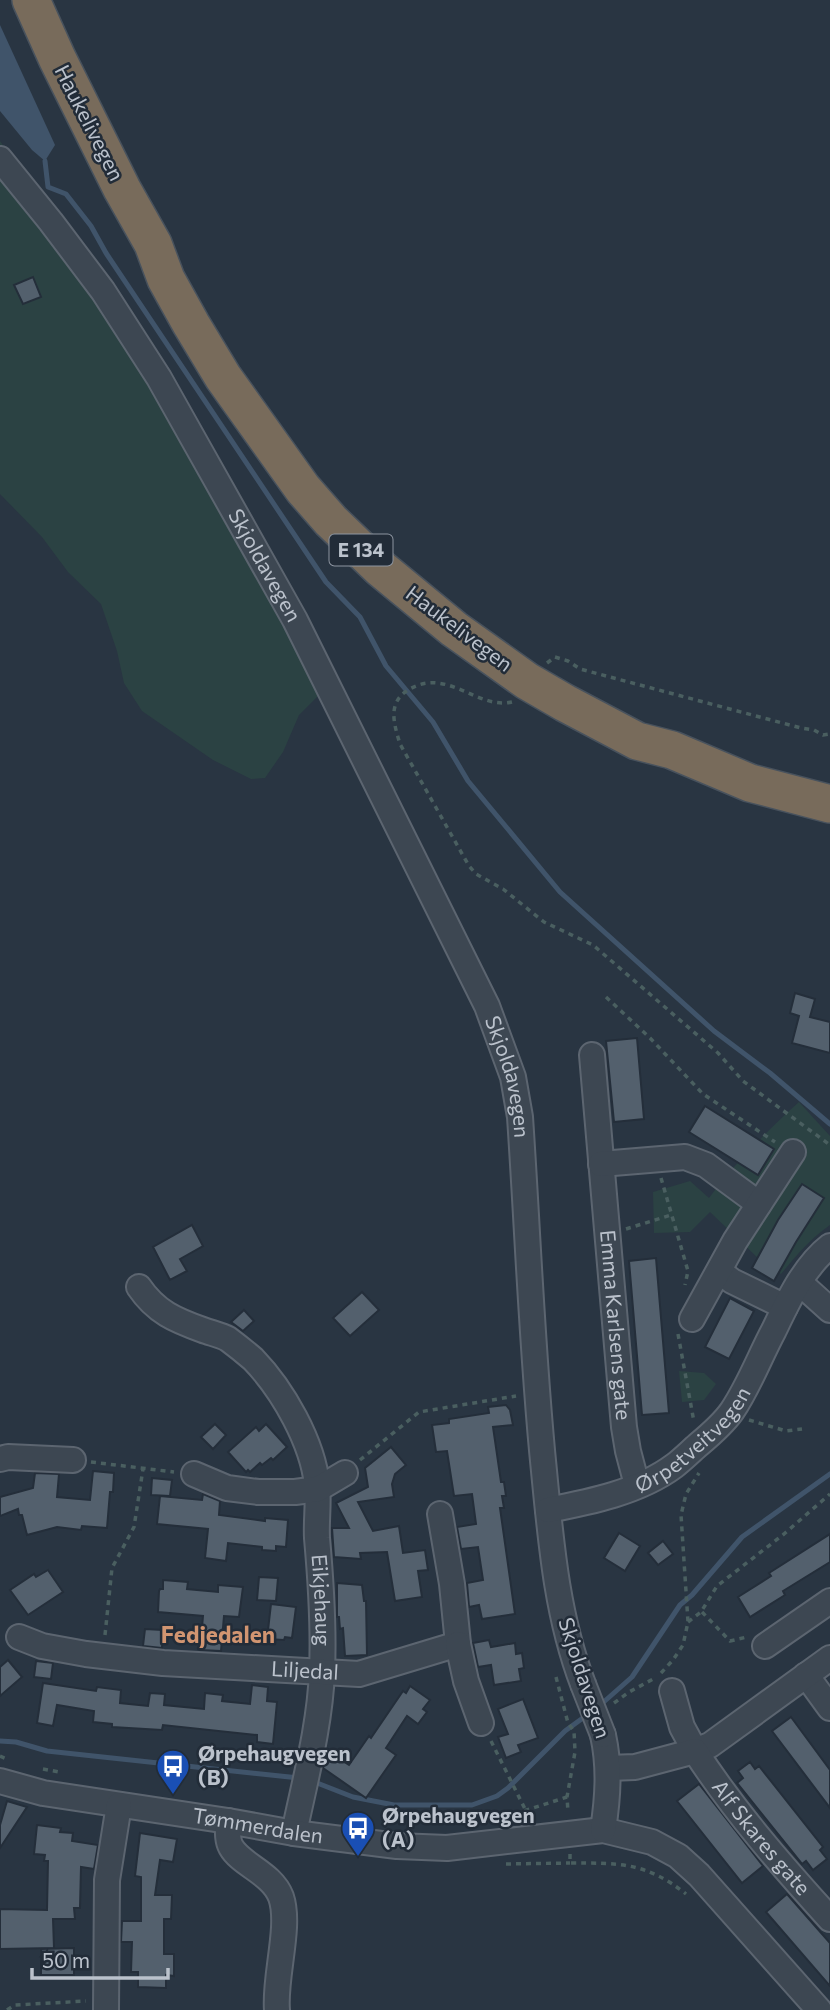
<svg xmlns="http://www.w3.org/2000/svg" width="830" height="2010" viewBox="0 0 830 2010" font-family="Commissioner,sans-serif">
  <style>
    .green { fill: #2b4243 }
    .water { fill: #40546a }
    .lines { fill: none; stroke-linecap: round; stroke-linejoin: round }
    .stream { stroke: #40546a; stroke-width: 5 }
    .building { fill: #53606d; stroke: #242e3a; stroke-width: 2 }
    .minor-casing { stroke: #5c6570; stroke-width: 28 }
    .highway-casing { stroke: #48525d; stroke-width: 40 }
    .path { stroke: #4a5f60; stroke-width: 3.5; stroke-dasharray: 5 5; stroke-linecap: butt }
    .minor { stroke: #3d4752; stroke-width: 24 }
    .highway { stroke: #786b5b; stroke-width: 37 }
    .minor-bridge-casing { stroke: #5c6570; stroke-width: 28; stroke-linecap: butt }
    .minor-bridge { stroke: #3d4752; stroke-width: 24 }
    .labels { text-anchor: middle; stroke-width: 5; stroke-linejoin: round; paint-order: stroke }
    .shield { fill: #222c38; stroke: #8d95a0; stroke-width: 2 }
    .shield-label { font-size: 19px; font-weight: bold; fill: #bbc2cc }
    .street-label { font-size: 21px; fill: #bbc2cc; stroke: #222c38 }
    .poi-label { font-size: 21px; font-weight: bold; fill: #bbc2cc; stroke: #222c38; text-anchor: start }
    .neighbourhood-label { font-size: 23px; font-weight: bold; fill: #d19571; stroke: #222c38 }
  </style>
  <rect width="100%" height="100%" fill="#293542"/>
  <!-- green -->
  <g class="green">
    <path d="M0,141L51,213L325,689L299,715L283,752L265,778L251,779L213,760L142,711L124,683L117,651L101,604L68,572L42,537L0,494Z"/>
    <path d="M799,1102L830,1136V1225C810,1239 796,1256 781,1274L761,1261L710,1212L690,1232L654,1233L653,1192L690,1181L709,1198C734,1164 768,1130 799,1102Z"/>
    <path d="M679,1371L704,1373L716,1384L704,1400L682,1402Z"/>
  </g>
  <!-- water -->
  <path class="water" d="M0,25L55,145L45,161L32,150L0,111Z"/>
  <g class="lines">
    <!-- stream -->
    <g class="stream">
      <path d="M45,161L48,187L66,194L91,226L106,253L326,582L360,617L386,666L433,722L468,781L560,892L714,1031L770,1073L830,1124"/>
      <path d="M598,1707L632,1677L680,1605L692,1595L742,1537L830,1474"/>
      <path d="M0,1741L16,1742L47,1751L299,1778"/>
      <path d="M312,1781L353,1797L394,1805H472L497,1796L508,1788L565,1731L587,1715"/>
    </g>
  </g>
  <!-- building -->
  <g class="building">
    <path d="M33,277L41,297L23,304L14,285Z"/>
    <path d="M795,993L815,999L810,1017L830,1022V1053L792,1043L799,1016L790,1013Z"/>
    <path d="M637,1038L644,1119L614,1122L606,1041Z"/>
    <path d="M705,1106L774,1149L758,1175L689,1132Z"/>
    <path d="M802,1184L824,1198L796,1242L774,1281L752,1268L778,1220Z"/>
    <path d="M192,1225L203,1246L180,1259L187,1271L170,1280L153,1247Z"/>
    <path d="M656,1258L669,1413L642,1415L629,1261Z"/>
    <path d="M362,1292L379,1310L350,1336L333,1318Z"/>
    <path d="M730,1298L754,1311L729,1359L705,1347Z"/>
    <path d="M244,1310L254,1321L243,1331L231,1322Z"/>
    <path d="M506,1405L510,1410L513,1425L493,1427L501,1482H504L506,1496H502L504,1508H500L515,1614L482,1619L479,1605L469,1607L467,1583L483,1580L478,1547L461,1549L457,1527L476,1524L472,1494L454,1496L447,1451L436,1452L432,1425L449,1423V1419L489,1413L488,1407Z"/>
    <path d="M215,1424L226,1435L213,1449L201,1437Z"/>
    <path d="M266,1424L287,1447L273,1460L271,1458L262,1465L260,1463L250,1472L248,1470L246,1472L228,1452L256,1427L259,1431Z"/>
    <path d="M391,1447L406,1465L395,1474L392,1484L394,1497L358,1502L373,1531L399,1526L403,1553L425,1550L428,1570L418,1571L422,1597L395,1601L387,1552L360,1553L361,1559L334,1557L332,1528H349L336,1503L368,1487L365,1468Z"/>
    <path d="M93,1471L114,1473L113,1492H110L107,1528L82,1526L81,1530L57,1527L27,1535L22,1515H19L18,1509L0,1516V1497L33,1488L35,1473L59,1474L57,1497L90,1500Z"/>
    <path d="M152,1478L172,1480L170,1496L151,1495Z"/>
    <path d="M203,1494L220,1501L219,1515L265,1521V1518L288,1520L286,1547L276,1546V1551L262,1550V1547L228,1543L226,1561L205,1558L208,1529L157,1524L160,1496L202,1500Z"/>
    <path d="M619,1533L640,1546L625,1571L604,1558Z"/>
    <path d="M830,1534V1562L783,1591L785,1595L750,1617L738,1597L771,1576L769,1573Z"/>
    <path d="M663,1541L673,1554L658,1565L648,1553Z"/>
    <path d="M48,1570L63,1592L28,1615L10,1590L34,1574L36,1577Z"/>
    <path d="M259,1577L278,1578L276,1601L257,1600Z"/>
    <path d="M163,1580L188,1582L187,1589L218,1592V1585L243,1587L239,1617L224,1616L221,1651L200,1650L203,1616L158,1612L159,1591L160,1589H163Z"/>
    <path d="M337,1583L362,1585L364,1601H366L367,1655L345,1656L343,1628L340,1629L339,1617H337Z"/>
    <path d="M271,1604L296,1607L292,1638L285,1637L284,1640L267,1639Z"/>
    <path d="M145,1629L163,1630L162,1648L143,1646Z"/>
    <path d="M489,1640L491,1647L515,1643L516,1654L522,1653L524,1668L519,1669L521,1681L494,1685L491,1665L478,1667L473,1643Z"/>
    <path d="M8,1660L22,1677L0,1696V1667Z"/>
    <path d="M36,1661L53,1663L51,1679L34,1677Z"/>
    <path d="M43,1683L96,1691L97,1687L121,1690L120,1703L148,1706L150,1693L165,1694L164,1705L204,1709L205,1693L223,1695L222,1701L250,1704L252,1685L268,1687L267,1701L277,1702L273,1744L257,1742V1735L163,1725L162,1730L112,1727V1724L93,1722L94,1711L57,1705L53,1726L37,1723Z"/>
    <path d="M410,1686L430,1700L423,1709L427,1712L418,1724L407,1716L386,1748L396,1755L366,1798L323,1768L326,1756L329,1752L349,1765L369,1736L371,1738L403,1691L406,1693Z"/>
    <path d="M523,1699L538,1738L518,1745L521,1752L506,1758L498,1737L508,1734L498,1709Z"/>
    <path d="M791,1717L830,1770V1808L772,1731Z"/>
    <path d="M750,1762L755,1769L759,1766L823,1847L820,1850L827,1859L813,1870L806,1861L802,1864L737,1783L743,1778L738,1771Z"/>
    <path d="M699,1784L763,1866L742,1883L677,1801Z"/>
    <path d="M7,1801L27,1807L0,1848V1825Z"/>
    <path d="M37,1825L61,1828L60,1832L73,1833L72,1841L98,1845L94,1869L81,1867L80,1908H74L75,1919H53L54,1948L0,1949V1909L47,1910L48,1861H44L45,1855L34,1854Z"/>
    <path d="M140,1833L177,1839L173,1862L160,1860L155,1895H172L171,1919H164V1954H174V1976L166,1975V1988L138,1987V1972H131L132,1942H121L122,1921H141V1877L135,1876Z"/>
    <path d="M787,1894L830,1943V1986L766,1912Z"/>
    <path d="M74,1948V1975H41V1949Z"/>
  </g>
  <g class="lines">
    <defs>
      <g id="minor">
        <path id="s1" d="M0,159L51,222L103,291L159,378L295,620L487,1006L513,1077L520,1117C528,1235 532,1353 544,1471C551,1543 557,1616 583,1684"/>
        <path id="s2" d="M592,1055L624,1427L628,1451L637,1485"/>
        <path d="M601,1164L685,1157L706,1165L759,1204"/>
        <path d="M719,1271L732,1281L785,1307"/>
        <path d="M800,1283L830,1310"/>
        <path id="s3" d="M139,1287C156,1312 175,1320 203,1330C211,1333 221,1335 228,1339C236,1345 246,1353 253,1359C283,1390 313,1443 317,1485C319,1503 316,1521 317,1538C321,1583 324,1627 322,1671C320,1726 305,1780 294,1833"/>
        <path d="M692,1319L735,1241L793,1152"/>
        <path d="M0,1459L8,1457L73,1460"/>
        <path d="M194,1474L227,1488L258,1492H295L318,1489L345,1473"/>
        <path id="s4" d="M548,1510C590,1502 639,1492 674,1466C682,1460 690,1452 698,1445C710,1435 723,1424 732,1411C749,1386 760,1356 774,1330C788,1301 804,1266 830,1246"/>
        <path id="s5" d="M19,1637L42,1646L86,1654L163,1663L359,1674L458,1644L452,1584L440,1514"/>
        <path d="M458,1644L466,1681L481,1723"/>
        <path d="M765,1646L830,1601"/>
        <path d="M806,1675L830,1708"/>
        <path d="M672,1691L682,1727L695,1751L710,1745L830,1658"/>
        <path id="s6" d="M608,1768L635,1767L695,1751C734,1811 782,1866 830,1919"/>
        <path id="s7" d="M0,1781L43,1793L228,1821L294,1833L397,1846L447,1848L603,1830L652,1842L678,1856L699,1875L819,2010"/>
        <path d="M228,1821C228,1830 227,1840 231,1847C241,1865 272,1873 281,1897C291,1926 274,1977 277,2010"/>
        <path d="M603,1830C608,1797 610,1767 603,1735"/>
        <path d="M106,2010L107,1880L119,1805"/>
      </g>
      <path id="highway" d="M31,0L57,58L122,189L153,244L166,279L191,324L223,377L303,489L331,521L380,568L454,629L527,681L565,703L637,741L672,750L750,783L830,804"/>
    </defs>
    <!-- minor casing -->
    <use href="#minor" class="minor-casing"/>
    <!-- highway casing -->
    <use href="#highway" class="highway-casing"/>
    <!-- path -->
    <g class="path">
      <path d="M547,663L555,657L568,661L580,669L801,728L814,730L823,735L830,734"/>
      <path d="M512,702C477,710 447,666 408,690C387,703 394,724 400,744L469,866L476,874L503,889L544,922L593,945L718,1053L743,1081L830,1145"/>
      <path d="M606,997L650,1038L703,1094L775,1142"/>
      <path d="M661,1178L688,1271L685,1285"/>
      <path d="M626,1229L671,1215"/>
      <path d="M678,1334L694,1422"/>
      <path d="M749,1420L786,1431L802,1429"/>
      <path d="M360,1460L419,1412L516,1396"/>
      <path d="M91,1462L174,1472"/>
      <path d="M702,1612L730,1641L747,1637"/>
      <path d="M688,1622L701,1612L717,1586L784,1534L830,1494"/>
      <path d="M105,1635L112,1568L134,1527L143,1469"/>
      <path d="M661,1673L673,1660L683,1645L688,1622L681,1515L686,1494L699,1473"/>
      <path d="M556,1677L568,1723L574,1731L575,1752L567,1797L568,1812"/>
      <path d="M614,1703L629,1692L655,1678"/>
      <path d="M491,1741L525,1809"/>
      <path d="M0,1756L9,1760"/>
      <path d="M43,1769L59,1772"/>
      <path d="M496,1820L567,1797"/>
      <path d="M570,1854V1863C619,1863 646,1862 686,1894"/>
      <path d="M506,1864L570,1863"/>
      <path d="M7,2010L15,2005L86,2001"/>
    </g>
    <!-- minor -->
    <use href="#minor" class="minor"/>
    <!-- highway -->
    <use href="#highway" class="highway"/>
    <defs>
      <path id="minor-bridge" d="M583,1684L603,1735"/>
    </defs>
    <!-- minor-bridge casing -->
    <use href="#minor-bridge" class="minor-bridge-casing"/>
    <!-- minor-bridge -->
    <use href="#minor-bridge" class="minor-bridge"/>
  </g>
  <!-- icons -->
  <defs>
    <symbol id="bus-pin" viewBox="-11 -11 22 30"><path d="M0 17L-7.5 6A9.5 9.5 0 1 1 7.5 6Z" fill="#1a4fb4" stroke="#222c38"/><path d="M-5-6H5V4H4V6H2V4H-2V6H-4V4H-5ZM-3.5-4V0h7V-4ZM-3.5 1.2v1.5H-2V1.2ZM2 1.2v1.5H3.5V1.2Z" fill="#fff"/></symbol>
  </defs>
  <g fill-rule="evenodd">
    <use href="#bus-pin" x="154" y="1747" width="38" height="52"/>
    <use href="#bus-pin" x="339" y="1809" width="38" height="52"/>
  </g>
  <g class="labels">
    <!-- shield labels -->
    <rect class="shield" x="329.5" y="534.5" width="63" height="31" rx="5"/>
    <g class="shield-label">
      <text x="361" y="557">E 134</text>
    </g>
    <!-- street labels -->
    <g class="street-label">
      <text transform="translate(89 123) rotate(63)" y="7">Haukelivegen</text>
      <text dy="7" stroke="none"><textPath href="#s1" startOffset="486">Skjoldavegen</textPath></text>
      <text transform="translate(459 629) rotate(37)" y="7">Haukelivegen</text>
      <text dy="7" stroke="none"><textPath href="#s1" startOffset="1054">Skjoldavegen</textPath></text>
      <text dy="7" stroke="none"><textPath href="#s2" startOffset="271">Emma Karlsens gate</textPath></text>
      <text dy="7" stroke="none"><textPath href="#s4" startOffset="166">Ørpetveitvegen</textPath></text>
      <text dy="7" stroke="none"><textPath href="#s3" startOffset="396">Eikjehaug</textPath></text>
      <text dy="7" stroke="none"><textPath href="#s5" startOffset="289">Liljedal</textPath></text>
      <text transform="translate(584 1678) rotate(72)" y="7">Skjoldavegen</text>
      <text dy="7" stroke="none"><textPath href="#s7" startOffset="262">Tømmerdalen</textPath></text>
      <text dy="7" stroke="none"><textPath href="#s6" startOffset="198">Alf Skares gate</textPath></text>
    </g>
    <!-- poi labels -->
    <g class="poi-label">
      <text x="198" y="1761">Ørpehaugvegen<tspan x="198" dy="24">(B)</tspan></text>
      <text x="382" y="1823">Ørpehaugvegen<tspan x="382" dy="24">(A)</tspan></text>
    </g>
    <!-- neighbourhood labels -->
    <g class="neighbourhood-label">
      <text x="218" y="1643">Fedjedalen</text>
    </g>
  </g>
  <!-- scale -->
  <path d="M32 1968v10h136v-10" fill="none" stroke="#bbc2cc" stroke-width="3.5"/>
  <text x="42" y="1968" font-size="21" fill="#bbc2cc" stroke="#222c38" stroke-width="5" paint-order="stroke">50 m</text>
</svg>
